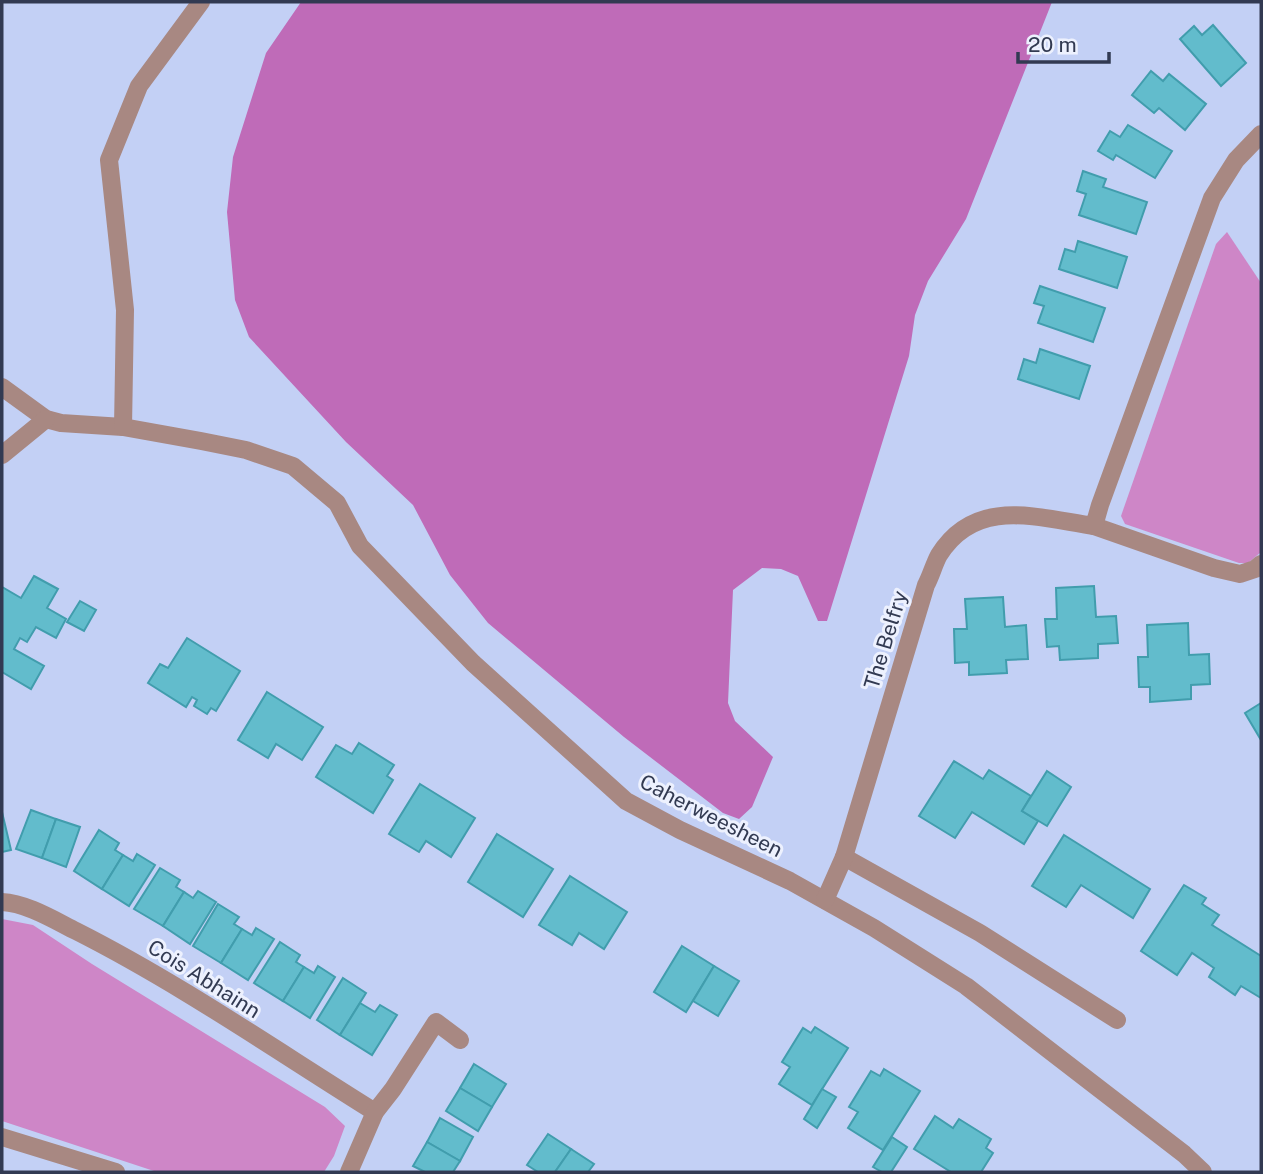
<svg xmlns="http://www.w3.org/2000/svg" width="1263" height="1174" viewBox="0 0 1263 1174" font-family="'Public Sans',sans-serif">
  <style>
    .green { fill: #ce86c7 }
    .forest { fill: #bf6bb8 }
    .building { fill: #62bccc; stroke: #419dad; stroke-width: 2 }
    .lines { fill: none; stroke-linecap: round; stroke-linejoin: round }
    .minor { stroke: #a88882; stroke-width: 18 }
    .labels { text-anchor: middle; stroke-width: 6; stroke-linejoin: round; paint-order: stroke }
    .street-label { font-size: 21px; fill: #323a52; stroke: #edf1fe }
  </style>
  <rect width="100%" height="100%" fill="#c3d0f5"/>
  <!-- green -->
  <g class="green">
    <path d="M1227,232L1261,283V552L1248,563H1239L1125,524L1121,516L1216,244Z"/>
    <path d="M2,919L33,925L92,964L325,1107L345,1126L334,1156L324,1172H157L2,1121Z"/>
  </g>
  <!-- forest -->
  <path class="forest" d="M301,2H1052L966,219L928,281L915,315L909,356L827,621H818L798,576L781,569L762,568L733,590L728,703L735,721L773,757L752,807L739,819L723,813L624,737L488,623L450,575L413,505L346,442L249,337L235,300L227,212L233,157L266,53Z"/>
  <!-- building -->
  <g class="building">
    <path d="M1213,25L1246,63L1221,86L1180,39L1194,26L1202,35Z"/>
    <path d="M1151,71L1163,81L1169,74L1206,104L1185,130L1159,108L1154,113L1132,95Z"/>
    <path d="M1128,125L1172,151L1155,178L1116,155L1113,160L1098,151L1110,131L1120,137Z"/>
    <path d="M1083,171L1106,179L1103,187L1147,202L1136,234L1079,215L1086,194L1077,191Z"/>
    <path d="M1078,241L1127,257L1117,288L1059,269L1065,249L1075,252Z"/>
    <path d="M1040,286L1105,308L1093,342L1038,323L1044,306L1034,303Z"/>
    <path d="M1040,349L1090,366L1079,399L1018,379L1024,359L1036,363Z"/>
    <path d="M34,576L58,589L47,608L66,619L56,638L36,627L27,642L20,638L14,649L44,666L31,689L2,672V587L21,598Z"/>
    <path d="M1094,586L1096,617L1116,616L1118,643L1098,644V658L1060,660L1059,646L1047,647L1045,619H1057L1056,588Z"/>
    <path d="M1003,597L1005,627L1026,625L1028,659L1006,660L1007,673L969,675V662L955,663L954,629H967L965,599Z"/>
    <path d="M80,601L96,610L84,631L67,622Z"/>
    <path d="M1188,623L1189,655L1209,654L1210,684L1191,685V699L1150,702V687H1139L1138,657H1148L1147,625Z"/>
    <path d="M187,638L240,671L216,711L211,708L207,714L194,706L197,700L192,697L186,707L148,683L160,664L168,668Z"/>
    <path d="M267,692L323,727L302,760L276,744L268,758L238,740Z"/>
    <path d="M1261,703V740L1245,713Z"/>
    <path d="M359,743L394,765L387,776L393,780L373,813L316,777L336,745L352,754Z"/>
    <path d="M954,761L983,779L989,770L1031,796L1022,811L1038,821L1024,844L972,812L955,838L919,816Z"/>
    <path d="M1047,771L1071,787L1047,826L1022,811Z"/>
    <path d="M420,784L475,818L451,857L426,841L419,852L389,834Z"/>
    <path d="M31,810L56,819L42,858L16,849Z"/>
    <path d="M2,812L11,850L2,852Z"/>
    <path d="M56,819L80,827L66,867L42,858Z"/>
    <path d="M99,830L119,843L115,850L123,855L102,889L74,871Z"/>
    <path d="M497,834L553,869L523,917L468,882Z"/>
    <path d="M1064,835L1150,889L1133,918L1081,885L1066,907L1032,886Z"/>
    <path d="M137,854L155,865L129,906L102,889L123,855L133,861Z"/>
    <path d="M160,868L180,880L176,887L184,892L163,926L134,909Z"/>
    <path d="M570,876L627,912L604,949L579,933L572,945L539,925Z"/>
    <path d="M1184,885L1206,898L1202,904L1219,915L1212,925L1261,956V998L1241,986L1235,995L1209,977L1214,968L1192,953L1177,975L1141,951Z"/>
    <path d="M198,891L216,902L190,944L163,926L184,892L193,898Z"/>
    <path d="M218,904L239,917L234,924L242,929L221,963L193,946Z"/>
    <path d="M256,928L274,939L248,980L221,963L242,929L252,935Z"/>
    <path d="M280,942L300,955L296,962L304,967L283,1001L254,983Z"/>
    <path d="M682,946L714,966L686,1012L654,992Z"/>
    <path d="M318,966L335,977L310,1018L283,1001L304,967L314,973Z"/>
    <path d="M714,966L739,981L718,1016L693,1001Z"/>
    <path d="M343,978L366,993L340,1035L317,1020Z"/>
    <path d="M360,1003L375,1012L380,1005L397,1015L372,1055L340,1035Z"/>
    <path d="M815,1027L848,1048L812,1105L779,1084L790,1067L782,1062L803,1028L811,1033Z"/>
    <path d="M474,1064L506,1084L492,1107L460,1088Z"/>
    <path d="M884,1069L920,1091L883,1150L848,1128L858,1112L849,1107L871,1071L880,1076Z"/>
    <path d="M460,1088L492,1107L478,1131L446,1111Z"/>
    <path d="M822,1089L836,1097L817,1128L804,1119Z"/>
    <path d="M935,1116L953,1128L959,1119L991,1139L986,1148L993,1153L981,1172H951L914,1149Z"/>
    <path d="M440,1118L473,1137L460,1161L427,1142Z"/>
    <path d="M548,1134L571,1149L555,1172H538L527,1165Z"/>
    <path d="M892,1137L907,1147L891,1172H882L873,1167Z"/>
    <path d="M427,1142L460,1161L453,1172H425L413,1166Z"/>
    <path d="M571,1149L594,1164L588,1172H555Z"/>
  </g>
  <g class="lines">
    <!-- minor -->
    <g class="minor">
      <path d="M2,387L46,419L61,423L123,427L201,441L246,450L293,466L337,503L360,546L473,663L626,801L680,830L790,881L874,928L966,986L1184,1154L1203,1172"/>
      <path d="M123,427L125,310L109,160L139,86L201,2"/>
      <path d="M2,455L46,419"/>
      <path d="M1094,526L1214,568L1240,574L1255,569L1261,564"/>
      <path d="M844,857L980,933L1117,1020"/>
      <path d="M825,900L844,857L926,585C931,576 934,564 939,555C976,496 1038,518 1094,526L1100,505L1212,198L1236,160L1261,134"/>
      <path d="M2,902C26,903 54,920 76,931C179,983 277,1051 375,1112"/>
      <path d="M2,1137L116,1172"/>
      <path d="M349,1172L375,1112L393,1089L436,1022L460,1040"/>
    </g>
  </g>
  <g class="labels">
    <!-- street labels -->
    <g class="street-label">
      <text transform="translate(886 640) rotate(-73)" y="7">The Belfry</text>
      <text transform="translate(711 816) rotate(27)" y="7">Caherweesheen</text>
      <text transform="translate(204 979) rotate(32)" y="7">Cois Abhainn</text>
    </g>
  </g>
  <!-- border -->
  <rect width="1263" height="1174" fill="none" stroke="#323a52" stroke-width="7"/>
  <!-- scale -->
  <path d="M1018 52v10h91v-10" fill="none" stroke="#323a52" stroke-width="3.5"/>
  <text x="1028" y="52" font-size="21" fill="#323a52" stroke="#edf1fe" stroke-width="5" paint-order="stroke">20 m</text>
</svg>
